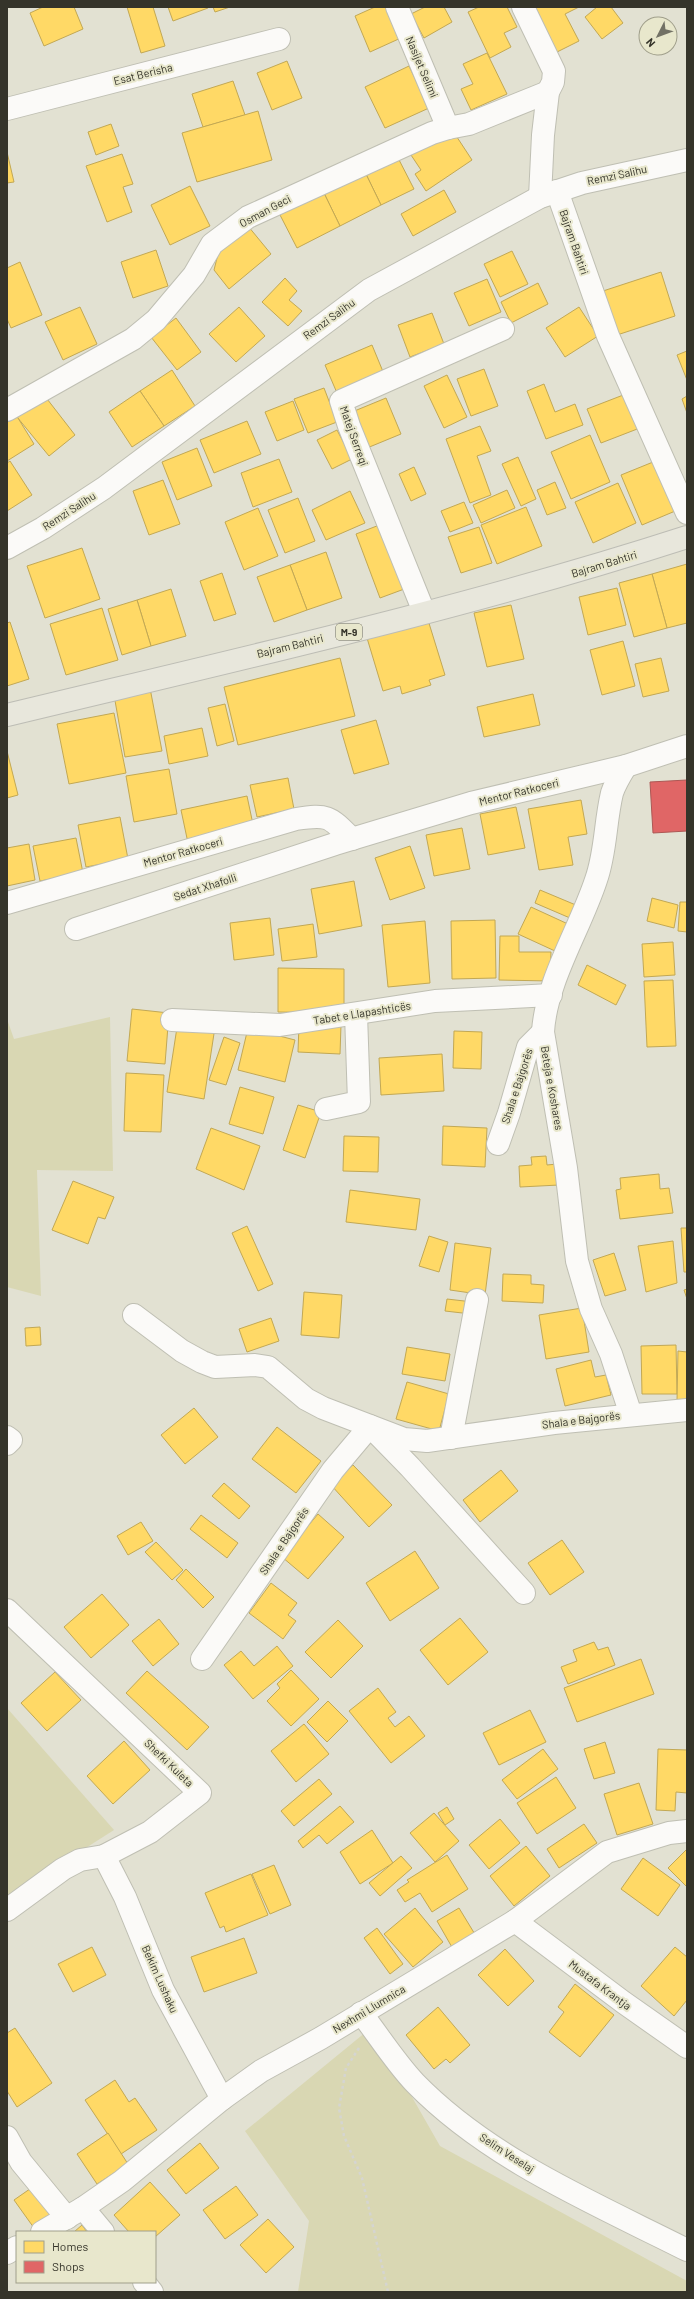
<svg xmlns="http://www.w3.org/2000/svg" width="694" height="2299" viewBox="0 0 694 2299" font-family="Barlow,sans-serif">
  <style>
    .green { fill: #d9d7b3 }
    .homes { fill: #ffd966; stroke: #c2a854 }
    .shops { fill: #e06666; stroke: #ad5754 }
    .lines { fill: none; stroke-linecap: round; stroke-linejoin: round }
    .minor-casing { stroke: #bfbfb3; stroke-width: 24 }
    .major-casing { stroke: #bdbdb5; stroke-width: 24 }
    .path { stroke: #d5d5d1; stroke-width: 2.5; stroke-dasharray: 3 3; stroke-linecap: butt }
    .minor { stroke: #fbfaf8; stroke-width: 22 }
    .major { stroke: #e8e7dc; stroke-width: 22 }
    .labels { text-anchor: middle; stroke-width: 4; stroke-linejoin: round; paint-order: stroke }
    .shield { fill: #e8e7cc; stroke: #6b6a5b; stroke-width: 1 }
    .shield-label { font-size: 10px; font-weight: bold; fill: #35342a }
    .street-label { font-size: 11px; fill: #35342a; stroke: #e8e7cc }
  </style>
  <rect width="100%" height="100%" fill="#e2e1d2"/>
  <!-- green -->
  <g class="green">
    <path d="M110,1017L113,1171L37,1170L41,1296L7,1287V1019L14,1039Z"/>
    <path d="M7,1708L114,1830L7,1898Z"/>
    <path d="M372,2027L440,2146L687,2281V2292H298L309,2221L245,2131Z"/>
  </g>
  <!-- homes -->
  <g class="homes">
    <path d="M43,7H74L83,29L44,46L30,13Z"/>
    <path d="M127,7H153L165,46L141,53Z"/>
    <path d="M168,7H208V8L173,21Z"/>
    <path d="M213,7H230L215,12Z"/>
    <path d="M375,7H390L403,37L370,52L355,16Z"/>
    <path d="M425,7H444L452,22L424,38L411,14Z"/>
    <path d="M479,7H507L517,27L504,33L511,47L490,58L468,12Z"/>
    <path d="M535,7H579L565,14L579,41L557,52Z"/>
    <path d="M597,7H611L623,23L602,39L585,17Z"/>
    <path d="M487,53L507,94L471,110L461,89L473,84L463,64Z"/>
    <path d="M287,61L302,98L272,110L257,73Z"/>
    <path d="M409,66L429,108L385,128L365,87Z"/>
    <path d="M233,81L245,115L203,127L192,94Z"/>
    <path d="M258,111L272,160L197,182L182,133Z"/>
    <path d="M111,124L119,146L96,155L88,132Z"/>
    <path d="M451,128L472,160L426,191L415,174L421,170L411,155Z"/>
    <path d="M7,152L14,182L7,183Z"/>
    <path d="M122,154L133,184L123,187L132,212L107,222L86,166Z"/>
    <path d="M396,154L414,189L381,205L364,170Z"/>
    <path d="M364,170L381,205L340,226L323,191Z"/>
    <path d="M190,186L210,226L170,245L151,205Z"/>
    <path d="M444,190L456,212L413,236L401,214Z"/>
    <path d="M323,191L340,226L297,248L279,213Z"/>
    <path d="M248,226L271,254L229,289L214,270L219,250Z"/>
    <path d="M156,250L168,286L133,298L121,262Z"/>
    <path d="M512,251L528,284L500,297L484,264Z"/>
    <path d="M20,262L42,315L11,328L7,319V268Z"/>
    <path d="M661,272L675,316L617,335L603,291Z"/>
    <path d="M285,278L297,291L289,300L302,311L288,326L262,302Z"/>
    <path d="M487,279L501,312L469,326L454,293Z"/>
    <path d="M538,283L548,304L511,323L501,302Z"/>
    <path d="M80,307L97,344L63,360L45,322Z"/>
    <path d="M239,307L265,336L236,362L209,334Z"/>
    <path d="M579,307L598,336L565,357L546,328Z"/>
    <path d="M432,313L444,344L410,357L398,325Z"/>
    <path d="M176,318L201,352L177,370L151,337Z"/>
    <path d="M372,345L384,374L337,393L325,365Z"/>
    <path d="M687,351V380L677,355Z"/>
    <path d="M484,369L498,406L471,416L457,379Z"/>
    <path d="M172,370L195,406L164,426L140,391Z"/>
    <path d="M447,375L467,417L444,428L424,386Z"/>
    <path d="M544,384L555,412L575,404L583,425L546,439L527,391Z"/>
    <path d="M324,388L337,422L308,433L294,399Z"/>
    <path d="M140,391L164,426L132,447L109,412Z"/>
    <path d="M631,392L645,426L601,443L587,409Z"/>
    <path d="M44,395L75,435L49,456L17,417Z"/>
    <path d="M687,396V413L682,399Z"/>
    <path d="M386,398L401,434L367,448L352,412Z"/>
    <path d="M293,401L304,430L277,441L265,412Z"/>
    <path d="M13,410L34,444L7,461V413Z"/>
    <path d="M247,421L261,454L214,473L200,440Z"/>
    <path d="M480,426L491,451L477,456L491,495L470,503L446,439Z"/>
    <path d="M337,430L352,459L332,469L317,440Z"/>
    <path d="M590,435L610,482L571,499L551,452Z"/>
    <path d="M197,448L212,486L177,500L162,462Z"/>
    <path d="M518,457L536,499L521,506L502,464Z"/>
    <path d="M279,459L292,492L253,507L241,473Z"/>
    <path d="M658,460L680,509L642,525L621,475Z"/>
    <path d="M10,461L32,495L7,511V463Z"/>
    <path d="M414,467L426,494L411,501L399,474Z"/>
    <path d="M163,480L180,524L149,535L133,491Z"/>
    <path d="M555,482L566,508L547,515L537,490Z"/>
    <path d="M618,483L636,523L593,543L575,502Z"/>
    <path d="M507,490L515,508L481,523L473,505Z"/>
    <path d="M350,491L365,523L326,540L312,510Z"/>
    <path d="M298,498L315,541L285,553L268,510Z"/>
    <path d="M464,502L473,523L450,532L441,511Z"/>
    <path d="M526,507L542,546L497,564L481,525Z"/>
    <path d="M258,508L278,556L244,570L225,522Z"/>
    <path d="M382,524L407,588L380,598L356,534Z"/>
    <path d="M479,527L492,563L461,573L448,537Z"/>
    <path d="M82,548L100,599L45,618L27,566Z"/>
    <path d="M326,552L342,598L307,610L290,565Z"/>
    <path d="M687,564V623L667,628L652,574Z"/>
    <path d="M290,565L307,610L274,622L257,577Z"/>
    <path d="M222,573L236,614L214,621L200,581Z"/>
    <path d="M652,574L667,628L634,637L619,583Z"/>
    <path d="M617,588L626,625L588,635L579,597Z"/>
    <path d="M171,589L186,636L151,646L137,600Z"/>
    <path d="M137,600L151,646L122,655L108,609Z"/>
    <path d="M511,605L524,659L487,667L474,613Z"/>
    <path d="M102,608L118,660L66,675L50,624Z"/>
    <path d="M428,620L445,675L429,680L431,685L402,694L400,686L383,691L367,638Z"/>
    <path d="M10,622L29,679L7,686V623Z"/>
    <path d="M623,641L635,686L602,695L590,650Z"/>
    <path d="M340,658L355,716L238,745L224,687Z"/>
    <path d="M661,658L669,691L643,697L635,664Z"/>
    <path d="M150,688L162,751L125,757L114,695Z"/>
    <path d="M533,694L540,725L484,737L477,707Z"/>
    <path d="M225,704L234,741L217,746L208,708Z"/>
    <path d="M114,713L126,773L69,784L57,724Z"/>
    <path d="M376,720L389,764L354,774L341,730Z"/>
    <path d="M202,728L208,756L169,764L164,736Z"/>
    <path d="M7,751L18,795L7,798Z"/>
    <path d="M169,769L177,814L134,822L126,776Z"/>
    <path d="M288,778L294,809L257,817L250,785Z"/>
    <path d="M247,796L254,829L188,843L181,810Z"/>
    <path d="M581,800L587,834L568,837L573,865L539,870L528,809Z"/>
    <path d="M516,807L525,848L488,855L480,814Z"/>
    <path d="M120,817L128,859L86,867L78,825Z"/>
    <path d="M462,828L470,869L434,876L426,835Z"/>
    <path d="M76,838L83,873L40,881L33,846Z"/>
    <path d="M29,844L35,880L7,886V848Z"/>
    <path d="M410,846L425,888L390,900L375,858Z"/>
    <path d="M354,881L362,926L319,934L311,889Z"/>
    <path d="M540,890L583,908L577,921L535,903Z"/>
    <path d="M652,898L678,905L674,928L647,921Z"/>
    <path d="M680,902H687V932L678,931Z"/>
    <path d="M531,907L568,924L555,951L518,934Z"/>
    <path d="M270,918L274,955L234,960L230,923Z"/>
    <path d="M495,920L496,978L452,979L451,921Z"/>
    <path d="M425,921L430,983L388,987L382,925Z"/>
    <path d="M313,924L317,957L282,961L278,929Z"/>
    <path d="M500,936H519V952H551L550,981L499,980Z"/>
    <path d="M673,942L675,975L644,977L642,944Z"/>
    <path d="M587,965L626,985L616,1005L578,985Z"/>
    <path d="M278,968L344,969V1013L278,1012Z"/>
    <path d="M673,980L676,1046L647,1047L644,981Z"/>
    <path d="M132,1009L169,1013L165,1064L127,1061Z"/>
    <path d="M178,1021L215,1027L204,1099L167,1092Z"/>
    <path d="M299,1024L341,1025L340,1054L298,1052Z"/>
    <path d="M248,1028L295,1040L285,1082L238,1070Z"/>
    <path d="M454,1031L482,1032L481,1069L453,1068Z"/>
    <path d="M224,1037L240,1043L226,1085L209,1080Z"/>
    <path d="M442,1054L444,1091L381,1095L379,1058Z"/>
    <path d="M126,1073L164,1075L161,1132L124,1131Z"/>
    <path d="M240,1087L274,1097L263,1134L229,1124Z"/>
    <path d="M298,1105L321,1112L305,1158L283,1150Z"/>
    <path d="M443,1126L487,1128L485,1167L442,1165Z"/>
    <path d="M211,1128L260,1146L244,1190L196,1169Z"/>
    <path d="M344,1136L379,1137L378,1172L343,1171Z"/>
    <path d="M546,1156L547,1165L557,1164L559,1185L520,1187L519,1166L532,1165L531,1157Z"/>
    <path d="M659,1174L660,1189L669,1188L673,1213L620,1219L616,1190L621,1189L620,1178Z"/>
    <path d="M73,1181L114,1197L105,1219L98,1217L88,1244L52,1230Z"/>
    <path d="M350,1190L420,1199L416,1230L346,1222Z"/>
    <path d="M247,1226L273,1284L258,1291L232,1233Z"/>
    <path d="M681,1228H687V1272H684Z"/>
    <path d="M429,1236L448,1242L439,1272L419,1266Z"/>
    <path d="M673,1241L677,1283L646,1292L638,1246Z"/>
    <path d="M455,1243L491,1248L485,1295L450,1290Z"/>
    <path d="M614,1253L626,1290L605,1296L593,1260Z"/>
    <path d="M503,1274L531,1275V1284L544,1285L543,1303L502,1301Z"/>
    <path d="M687,1289V1299L684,1290Z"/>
    <path d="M304,1292L342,1295L339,1338L301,1335Z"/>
    <path d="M447,1299L473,1302L471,1314L445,1311Z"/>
    <path d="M582,1308L589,1352L546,1359L539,1315Z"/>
    <path d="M271,1318L279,1341L247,1352L239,1329Z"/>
    <path d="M40,1327L41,1345L26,1346L25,1328Z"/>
    <path d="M676,1345L677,1394H642L641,1346Z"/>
    <path d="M407,1347L450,1354L445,1381L402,1374Z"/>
    <path d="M678,1351L687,1352V1402L677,1401Z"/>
    <path d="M591,1360L595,1377L606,1375L611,1395L565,1406L556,1369Z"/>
    <path d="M407,1382L449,1394L439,1431L396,1419Z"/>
    <path d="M194,1408L218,1437L185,1464L161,1435Z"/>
    <path d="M277,1427L321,1461L296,1493L252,1459Z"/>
    <path d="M353,1465L392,1505L369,1527L331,1485Z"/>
    <path d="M501,1470L518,1491L480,1522L463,1500Z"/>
    <path d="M224,1483L250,1506L239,1519L212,1496Z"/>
    <path d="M318,1514L344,1537L308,1579L282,1557Z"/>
    <path d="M201,1515L238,1543L227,1558L190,1529Z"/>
    <path d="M141,1522L153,1541L128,1555L117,1536Z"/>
    <path d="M562,1540L584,1572L550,1595L528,1563Z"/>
    <path d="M156,1542L183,1570L172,1580L145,1552Z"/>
    <path d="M415,1551L439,1588L390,1621L366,1583Z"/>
    <path d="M186,1569L214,1597L203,1608L176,1580Z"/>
    <path d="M271,1583L297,1603L288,1615L296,1621L283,1639L249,1613Z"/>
    <path d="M102,1594L129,1625L91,1658L64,1627Z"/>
    <path d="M460,1618L488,1652L448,1685L420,1650Z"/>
    <path d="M159,1619L179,1644L153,1666L132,1641Z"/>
    <path d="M338,1620L363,1646L331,1678L305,1652Z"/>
    <path d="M594,1642L598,1650L608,1647L615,1665L568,1684L561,1667L577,1661L573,1650Z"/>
    <path d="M277,1646L293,1666L253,1699L224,1665L241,1651L254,1666Z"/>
    <path d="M641,1659L654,1694L577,1722L564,1688Z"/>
    <path d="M291,1670L319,1699L291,1726L267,1701L280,1688L277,1684Z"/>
    <path d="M147,1671L209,1727L187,1750L126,1693Z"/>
    <path d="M55,1672L81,1700L47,1731L21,1703Z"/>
    <path d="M378,1688L396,1712L388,1718L395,1727L409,1716L425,1736L391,1763L349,1711Z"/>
    <path d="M328,1701L348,1721L327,1742L307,1722Z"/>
    <path d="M530,1710L546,1742L499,1765L483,1733Z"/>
    <path d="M304,1724L329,1754L296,1782L271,1751Z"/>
    <path d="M124,1741L150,1770L113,1804L87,1776Z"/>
    <path d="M605,1742L615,1773L594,1779L584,1749Z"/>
    <path d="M543,1749L558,1769L517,1799L502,1780Z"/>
    <path d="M658,1749L687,1750V1793L676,1792L675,1811L656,1810Z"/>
    <path d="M556,1777L576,1808L537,1834L517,1803Z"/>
    <path d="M319,1779L332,1794L294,1826L281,1811Z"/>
    <path d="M639,1783L653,1824L617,1835L604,1794Z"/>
    <path d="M340,1806L354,1822L327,1844L319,1835L303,1848L298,1841Z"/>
    <path d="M447,1807L454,1819L445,1825L438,1813Z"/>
    <path d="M434,1813L459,1841L435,1862L410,1833Z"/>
    <path d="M500,1819L520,1843L489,1869L469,1845Z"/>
    <path d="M584,1824L597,1843L559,1868L547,1849Z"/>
    <path d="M372,1830L393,1863L360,1884L340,1852Z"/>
    <path d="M526,1846L550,1876L514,1906L490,1876Z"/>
    <path d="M687,1849V1887L668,1868Z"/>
    <path d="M447,1855L468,1889L432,1912L420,1893L405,1902L397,1890L409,1882L407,1880Z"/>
    <path d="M401,1856L412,1868L380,1896L369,1883Z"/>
    <path d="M643,1858L680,1885L658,1916L621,1889Z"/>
    <path d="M274,1865L291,1905L270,1914L252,1874Z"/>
    <path d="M251,1874L268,1915L226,1932L224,1926L220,1928L205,1893Z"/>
    <path d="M415,1908L443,1942L413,1967L384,1934Z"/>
    <path d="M459,1908L476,1936L453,1949L437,1921Z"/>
    <path d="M377,1928L403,1964L390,1974L364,1938Z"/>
    <path d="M244,1938L257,1973L204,1992L191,1957Z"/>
    <path d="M92,1947L106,1975L73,1992L58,1964Z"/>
    <path d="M675,1947L687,1957V2000L674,2016L641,1986Z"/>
    <path d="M505,1949L534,1981L508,2006L478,1975Z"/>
    <path d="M575,1984L614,2015L580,2057L549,2032L564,2012L558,2007Z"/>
    <path d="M438,2007L470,2045L450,2063L446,2059L434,2069L406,2035Z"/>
    <path d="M15,2028L52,2083L17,2107L7,2091V2033Z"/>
    <path d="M115,2080L129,2102L135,2098L157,2130L121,2154L85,2100Z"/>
    <path d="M108,2133L128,2164L97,2184L77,2154Z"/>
    <path d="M200,2143L219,2168L186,2194L167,2170Z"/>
    <path d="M150,2182L180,2215L155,2237V2232H129L114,2215Z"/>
    <path d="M37,2184L57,2212L34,2228L14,2200Z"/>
    <path d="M236,2186L258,2215L225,2239L203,2210Z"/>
    <path d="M268,2219L294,2247L266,2273L240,2245Z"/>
    <path d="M82,2225L87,2232H74Z"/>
  </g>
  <!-- shops -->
  <path class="shops" d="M687,780V831L653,833L650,782Z"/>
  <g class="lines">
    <defs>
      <g id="minor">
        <path d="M397,7L448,128"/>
        <path d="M523,7L554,71L553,82L548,92L543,135L540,197"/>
        <path d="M7,109L279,39"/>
        <path d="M557,191L608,336L687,513"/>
        <path d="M7,410L133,339L156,320L194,275L212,244L248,217L432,133L448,128L469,124L548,92"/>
        <path d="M7,548L43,528L104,488L369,290L540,197L582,183L687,160"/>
        <path d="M424,612L349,426L341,401L503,329"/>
        <path d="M626,766C621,774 615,784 612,793C605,822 606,852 596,880C580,929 546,981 543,1032L566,1168L577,1261L591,1309L611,1354L631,1415"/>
        <path d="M7,903L296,819C328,814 329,816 352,839"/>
        <path d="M76,929L335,844L471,803L626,766L687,746"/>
        <path d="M172,1020L280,1025L435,1001L551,995"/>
        <path d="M326,1109L359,1102L356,1014"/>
        <path d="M498,1144L509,1113L528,1047L543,1032"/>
        <path d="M134,1315L182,1351L202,1362L215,1367L255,1365L268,1367L306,1399L323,1408L404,1439L427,1441L554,1423L687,1410"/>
        <path d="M7,1437L11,1440L7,1444"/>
        <path d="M451,1438L477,1300"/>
        <path d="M7,1610L200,1793L150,1832L104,1856L80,1860L63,1869L7,1910"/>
        <path d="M202,1659L333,1470L370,1426L410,1467L524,1593"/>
        <path d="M104,1856L125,1897L163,1990L222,2099"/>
        <path d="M515,1921L623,2002L687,2047"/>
        <path d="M361,2013C379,2036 395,2062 415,2083C489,2159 594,2203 687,2250"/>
        <path d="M7,2137L21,2162L67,2218"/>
        <path d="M83,2208L103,2232"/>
        <path d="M42,2232L83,2208L122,2181L222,2099L261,2071L321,2038L515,1921L607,1852L669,1833L687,1831"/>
        <path d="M7,2253L17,2247"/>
        <path d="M144,2282L152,2292"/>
      </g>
      <path id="major" d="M7,715C235,660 464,609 687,537"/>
    </defs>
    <!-- minor casing -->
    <use href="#minor" class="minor-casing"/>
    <!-- major casing -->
    <use href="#major" class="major-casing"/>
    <!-- path -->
    <path class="path" d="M359,2048L346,2068L339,2108L344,2136L362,2178L388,2292"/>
    <!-- minor -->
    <use href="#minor" class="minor"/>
    <!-- major -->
    <use href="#major" class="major"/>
  </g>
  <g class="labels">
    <!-- shield labels -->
    <rect class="shield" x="336" y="624" width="26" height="16" rx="3"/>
    <g class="shield-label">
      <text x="349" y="636">M-9</text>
    </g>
    <!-- street labels -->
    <g class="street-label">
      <text transform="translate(422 67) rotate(67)" y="4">Nasijet Selimi</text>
      <text transform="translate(143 74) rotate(-14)" y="4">Esat Berisha</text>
      <text transform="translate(617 175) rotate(-12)" y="4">Remzi Salihu</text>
      <text transform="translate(265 211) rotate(-28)" y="4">Osman Geci</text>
      <text transform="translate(574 242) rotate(71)" y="4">Bajram Bahtiri</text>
      <text transform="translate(329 319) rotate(-36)" y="4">Remzi Salihu</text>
      <text transform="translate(354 436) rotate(70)" y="4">Matej Serreqi</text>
      <text transform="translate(69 511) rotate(-33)" y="4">Remzi Salihu</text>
      <text transform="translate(604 564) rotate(-17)" y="4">Bajram Bahtiri</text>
      <text transform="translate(290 646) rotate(-14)" y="4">Bajram Bahtiri</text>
      <text transform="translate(519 792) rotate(-14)" y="4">Mentor Ratkoceri</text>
      <text transform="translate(183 852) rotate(-16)" y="4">Mentor Ratkoceri</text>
      <text transform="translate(205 887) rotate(-18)" y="4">Sedat Xhafolli</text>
      <text transform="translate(362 1013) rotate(-9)" y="4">Tabet e Llapashticës</text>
      <text transform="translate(517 1086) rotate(-72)" y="4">Shala e Bajgorës</text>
      <text transform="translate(552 1088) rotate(80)" y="4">Beteja e Koshares</text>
      <text transform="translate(581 1420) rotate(-7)" y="4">Shala e Bajgorës</text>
      <text transform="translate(284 1541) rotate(-56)" y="4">Shala e Bajgorës</text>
      <text transform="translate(169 1763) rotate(44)" y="4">Shefki Kuleta</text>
      <text transform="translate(160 1979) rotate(66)" y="4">Bekim Lushaku</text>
      <text transform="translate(600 1985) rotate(37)" y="4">Mustafa Krantja</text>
      <text transform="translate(369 2009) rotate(-31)" y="4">Nexhmi Llumnica</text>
      <text transform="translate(507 2153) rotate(33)" y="4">Selim Veselaj</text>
    </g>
  </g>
  <!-- border -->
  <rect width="694" height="2299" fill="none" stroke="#35342a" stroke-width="16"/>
  <!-- legend -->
  <rect x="16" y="2231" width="140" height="52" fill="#e8e7cc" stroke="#a09f8b"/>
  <rect x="24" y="2241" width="20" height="12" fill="#ffd966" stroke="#a09f8b"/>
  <text x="52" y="2251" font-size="12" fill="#35342a">Homes</text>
  <rect x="24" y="2261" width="20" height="12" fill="#e06666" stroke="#a09f8b"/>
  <text x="52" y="2271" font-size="12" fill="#35342a">Shops</text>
  <!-- north arrow -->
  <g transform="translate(658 36) rotate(228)"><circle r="19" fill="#e8e7cc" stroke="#a09f8b"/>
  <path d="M0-3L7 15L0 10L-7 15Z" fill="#727165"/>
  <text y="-6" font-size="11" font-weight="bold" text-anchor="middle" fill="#35342a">N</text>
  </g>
</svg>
